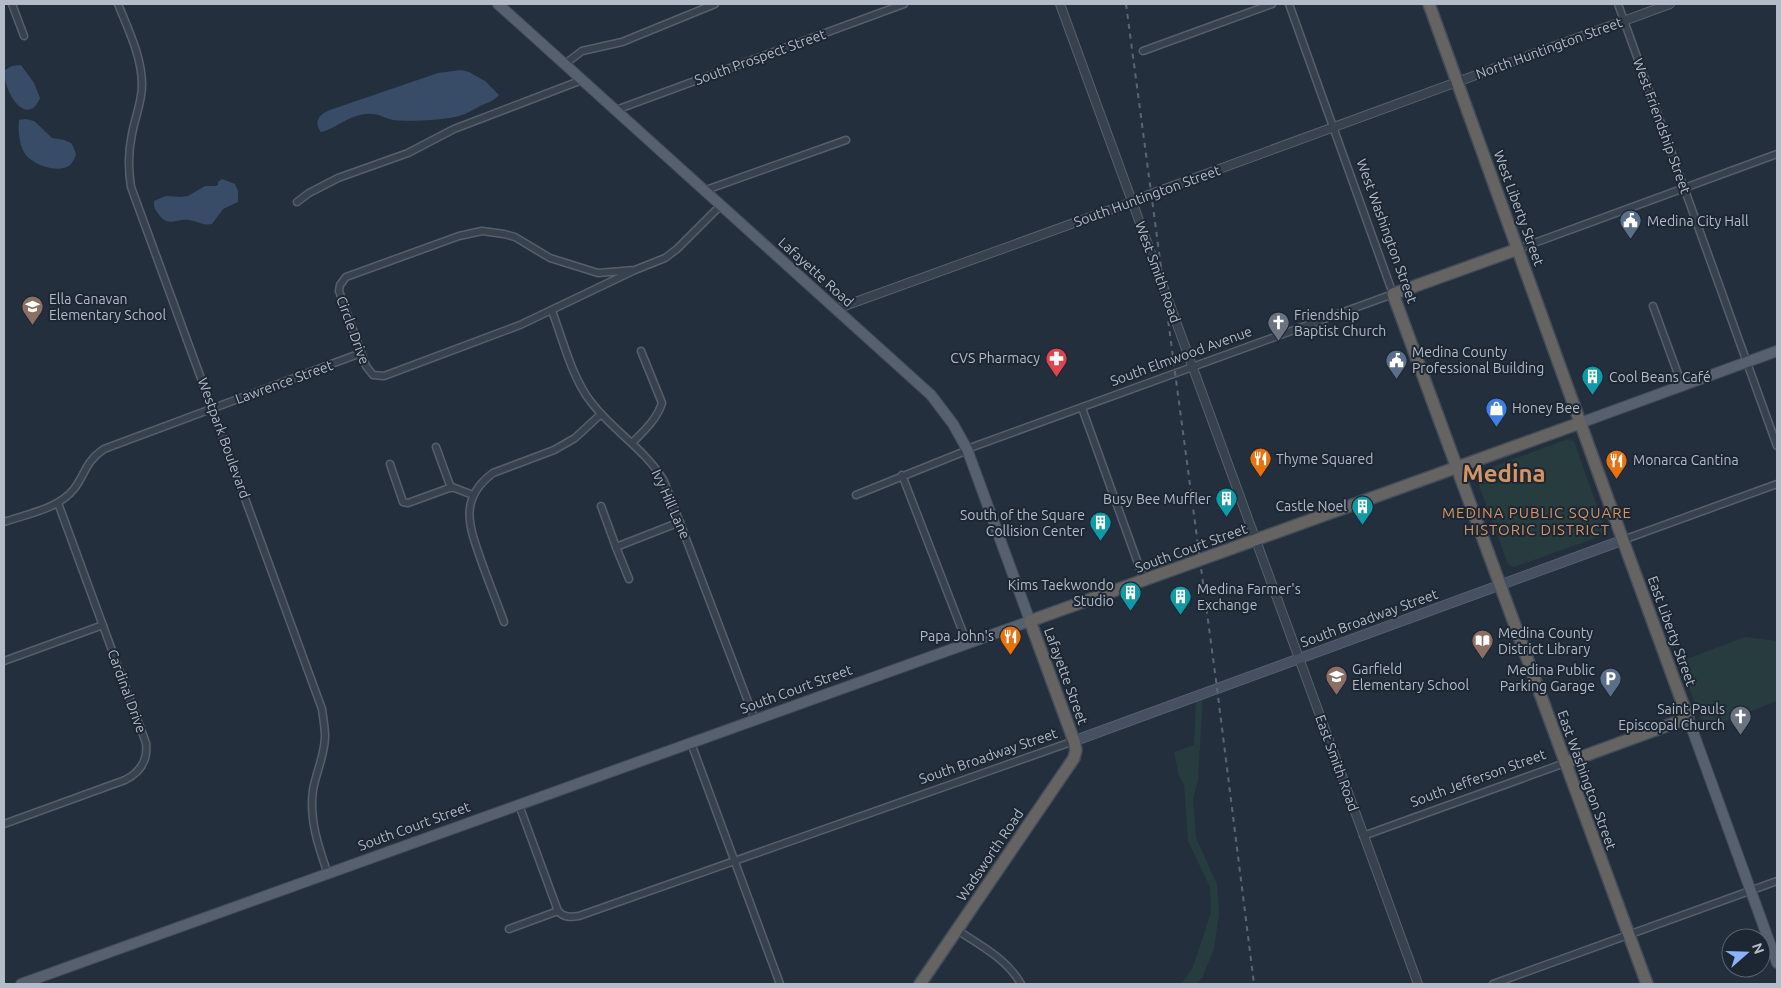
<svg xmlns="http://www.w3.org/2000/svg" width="1781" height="988" viewBox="0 0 1781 988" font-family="Ubuntu,sans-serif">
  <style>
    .green { fill: #263c3f }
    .water { fill: #394c67 }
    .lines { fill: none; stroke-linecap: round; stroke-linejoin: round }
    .minor-casing { stroke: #565f6c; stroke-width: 9 }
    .tertiary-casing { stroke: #565f6c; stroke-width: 10 }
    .secondary-casing { stroke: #565f6c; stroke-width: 11 }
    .primary-casing { stroke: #414a57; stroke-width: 12 }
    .trunk-casing { stroke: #434c59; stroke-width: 14 }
    .minor { stroke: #38414e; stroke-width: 6 }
    .tertiary { stroke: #38414e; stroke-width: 8 }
    .secondary { stroke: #465061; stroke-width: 9 }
    .primary { stroke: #56606e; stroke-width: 10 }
    .trunk { stroke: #656462; stroke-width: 11 }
    .rail { stroke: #5a6575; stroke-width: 2; stroke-dasharray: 5 5; stroke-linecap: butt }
    .labels { text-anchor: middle; stroke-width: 4; stroke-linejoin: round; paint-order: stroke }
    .street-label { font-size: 14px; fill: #b4bcc9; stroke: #1d2633 }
    .poi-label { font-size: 14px; fill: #b4bcc9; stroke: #1d2633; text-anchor: start }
    .neighbourhood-label { font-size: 15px; letter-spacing: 1px; fill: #d59563; stroke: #1d2633 }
    .town-label { font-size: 24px; font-weight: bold; fill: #d59563; stroke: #1d2633 }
  </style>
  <rect width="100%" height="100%" fill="#242f3e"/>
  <!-- green -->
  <g class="green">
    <path d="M1567,439L1574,441L1605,529L1601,536L1514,567L1508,564L1476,477L1479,472Z"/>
    <path d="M1745,637L1777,641V701L1705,729L1679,662Z"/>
    <path d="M1203,693L1198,780L1193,799L1196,838L1217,884L1219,914L1214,949L1202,978L1197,984H1181L1192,969L1201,943L1211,912L1210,887L1188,841L1184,784L1179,776L1174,752L1194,745L1196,696Z"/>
  </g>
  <!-- water -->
  <g class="water">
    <path d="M21,65L34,83L40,98C27,129 2,91 5,70L12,66Z"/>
    <path d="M461,70L469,72L485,81L499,95C494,101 487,103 480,106C473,110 466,114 459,116C445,120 408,122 393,120C383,118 379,113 367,114C348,115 336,129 321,132C313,121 320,114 330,110L438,73Z"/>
    <path d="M26,119L34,121L52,138L64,140L71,143L73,146L76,154C75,158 73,162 70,165C59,174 31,165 24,152C19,143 18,130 19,120Z"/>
    <path d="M222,179L235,184L238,191V202L223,209L212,224C203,226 197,221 189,220C175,218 168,229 157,212C154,208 154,206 154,201L166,196L180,197L188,196L205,186H216L218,185V182Z"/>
  </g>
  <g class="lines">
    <defs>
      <g id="minor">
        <path d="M12,4L24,36"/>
        <path d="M118,4C128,29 142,57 142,85C142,102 135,117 132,134C128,152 128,168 131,187L322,709C323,718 325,727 325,736C325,755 316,772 313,790C309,819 318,846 328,874"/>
        <path d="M1618,4L1777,446"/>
        <path d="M1143,51L1272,4"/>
        <path d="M565,64L582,51L622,42L715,4"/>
        <path d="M616,110L904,4"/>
        <path d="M706,190L846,140"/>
        <path d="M297,202L309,193L338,178L408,153L454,129L582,80"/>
        <path d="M1518,249L1777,154"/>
        <path d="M635,270L598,273L550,258L515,237L504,234L482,231L459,236L346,277L340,285L339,291L366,366L373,375L384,376L520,325L635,270L665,258L677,249L721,205"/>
        <path d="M1653,306L1682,385"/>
        <path d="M552,311C563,340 572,378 591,402C613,431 645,449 664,481L755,720"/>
        <path d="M1082,408L1144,580"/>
        <path d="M632,443C644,431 657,419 662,403L641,351"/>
        <path d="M436,447L451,488"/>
        <path d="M967,449L1393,294L1289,4"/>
        <path d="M390,464L403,502L408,503L452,487L473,495"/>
        <path d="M902,475L967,643"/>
        <path d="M856,495L968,450"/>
        <path d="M601,506L616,547"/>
        <path d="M4,522C27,514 58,509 74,489C86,473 85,462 104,449L361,353"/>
        <path d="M1623,540L1777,484"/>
        <path d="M629,579L616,547L680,522"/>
        <path d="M504,622C497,602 489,583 482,563C470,528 457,500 493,473L554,450L575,438L601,414"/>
        <path d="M4,661L103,625"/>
        <path d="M691,743L780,984"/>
        <path d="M519,805L558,911C564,918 571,917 579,916L1074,741"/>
        <path d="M4,824L125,780C141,772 148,760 146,743L58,503"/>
        <path d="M1363,836L1565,763"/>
        <path d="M509,929L558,911"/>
        <path d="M957,930C980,945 1007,959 1021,984"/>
        <path d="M1493,984L1777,881"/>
      </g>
      <g id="tertiary">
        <path d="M1060,4L1418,984"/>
        <path d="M836,309L1132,202L1151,194L1670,4"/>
      </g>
      <path id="secondary" d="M1074,741L1623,540"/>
      <g id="primary">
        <path d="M1580,423L1777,351"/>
        <path d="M1688,718L1777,963"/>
        <path d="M21,984L1030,621L967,449L953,424L931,395L498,4"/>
      </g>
      <g id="trunk">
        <path d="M1429,4L1606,494L1688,718L1565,763"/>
        <path d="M1518,249L1393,294L1647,984"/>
        <path d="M920,984L1074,758L1076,750L1074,741L1030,621L1580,423"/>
      </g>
    </defs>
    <!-- minor casing -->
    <use href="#minor" class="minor-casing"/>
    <!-- tertiary casing -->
    <use href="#tertiary" class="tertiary-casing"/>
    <!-- secondary casing -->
    <use href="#secondary" class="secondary-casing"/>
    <!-- primary casing -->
    <use href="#primary" class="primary-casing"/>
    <!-- trunk casing -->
    <use href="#trunk" class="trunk-casing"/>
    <!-- minor -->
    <use href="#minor" class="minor"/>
    <!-- tertiary -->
    <use href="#tertiary" class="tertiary"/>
    <!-- secondary -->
    <use href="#secondary" class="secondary"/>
    <!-- primary -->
    <use href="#primary" class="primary"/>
    <!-- trunk -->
    <use href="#trunk" class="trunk"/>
    <!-- rail -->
    <path class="rail" d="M1126,4L1217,688L1254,984"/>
  </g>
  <!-- icons -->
  <defs>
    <symbol id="civic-pin" viewBox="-11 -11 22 30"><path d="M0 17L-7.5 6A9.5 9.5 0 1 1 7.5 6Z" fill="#5c6f8a" stroke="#1d2633"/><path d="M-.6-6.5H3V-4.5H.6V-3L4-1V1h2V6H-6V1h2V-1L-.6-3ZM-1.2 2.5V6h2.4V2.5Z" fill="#fff"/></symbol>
    <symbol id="school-pin" viewBox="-11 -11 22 30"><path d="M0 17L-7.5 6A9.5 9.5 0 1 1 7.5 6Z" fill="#8d6e63" stroke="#1d2633"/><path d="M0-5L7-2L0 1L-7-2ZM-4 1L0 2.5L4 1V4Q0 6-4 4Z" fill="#fff"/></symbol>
    <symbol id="church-pin" viewBox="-11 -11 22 30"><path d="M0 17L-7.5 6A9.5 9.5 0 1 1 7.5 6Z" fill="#6b7280" stroke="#1d2633"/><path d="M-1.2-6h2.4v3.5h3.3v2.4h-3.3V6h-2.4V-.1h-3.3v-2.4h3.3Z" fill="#fff"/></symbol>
    <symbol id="pharmacy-pin" viewBox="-11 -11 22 30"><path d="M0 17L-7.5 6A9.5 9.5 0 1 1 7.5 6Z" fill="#e0444e" stroke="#1d2633"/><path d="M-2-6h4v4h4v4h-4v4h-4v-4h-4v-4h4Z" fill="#fff"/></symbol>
    <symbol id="building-pin" viewBox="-11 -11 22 30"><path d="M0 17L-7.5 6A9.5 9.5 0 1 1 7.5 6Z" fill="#0f9aa8" stroke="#1d2633"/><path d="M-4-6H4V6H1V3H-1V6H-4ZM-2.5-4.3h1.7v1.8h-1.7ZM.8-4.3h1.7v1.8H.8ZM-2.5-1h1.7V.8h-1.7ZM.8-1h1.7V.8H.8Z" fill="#fff"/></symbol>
    <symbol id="shop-pin" viewBox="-11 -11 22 30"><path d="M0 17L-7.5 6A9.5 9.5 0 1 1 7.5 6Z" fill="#3f7fe0" stroke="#1d2633"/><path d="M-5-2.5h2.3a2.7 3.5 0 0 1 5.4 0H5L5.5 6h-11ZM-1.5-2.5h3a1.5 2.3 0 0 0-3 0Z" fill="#fff"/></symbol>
    <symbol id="restaurant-pin" viewBox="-11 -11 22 30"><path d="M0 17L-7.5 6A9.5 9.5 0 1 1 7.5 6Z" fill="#e8710a" stroke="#1d2633"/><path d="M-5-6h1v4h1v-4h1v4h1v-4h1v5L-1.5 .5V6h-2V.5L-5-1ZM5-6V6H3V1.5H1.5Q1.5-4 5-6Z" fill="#fff"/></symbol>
    <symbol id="library-pin" viewBox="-11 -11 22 30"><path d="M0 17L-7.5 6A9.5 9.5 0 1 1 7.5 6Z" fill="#8d6e63" stroke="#1d2633"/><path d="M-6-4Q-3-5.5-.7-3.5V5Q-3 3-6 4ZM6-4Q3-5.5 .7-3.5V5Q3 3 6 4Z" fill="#fff"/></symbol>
    <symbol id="parking-pin" viewBox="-11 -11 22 30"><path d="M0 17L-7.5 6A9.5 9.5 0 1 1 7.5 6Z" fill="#5c6f8a" stroke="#1d2633"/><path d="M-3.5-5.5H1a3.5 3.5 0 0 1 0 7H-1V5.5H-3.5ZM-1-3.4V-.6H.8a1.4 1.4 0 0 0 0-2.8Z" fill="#fff"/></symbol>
  </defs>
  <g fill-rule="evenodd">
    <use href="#civic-pin" x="1618" y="208" width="25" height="34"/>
    <use href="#school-pin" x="20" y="294" width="25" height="34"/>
    <use href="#church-pin" x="1266" y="310" width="25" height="34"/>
    <use href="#pharmacy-pin" x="1044" y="346" width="25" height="34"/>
    <use href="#civic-pin" x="1384" y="348" width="25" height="34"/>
    <use href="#building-pin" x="1580" y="364" width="25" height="34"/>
    <use href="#shop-pin" x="1484" y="396" width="25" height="34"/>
    <use href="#restaurant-pin" x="1248" y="446" width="25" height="34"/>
    <use href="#restaurant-pin" x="1604" y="448" width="25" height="34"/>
    <use href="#building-pin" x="1214" y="486" width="25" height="34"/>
    <use href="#building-pin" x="1350" y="494" width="25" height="34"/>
    <use href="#building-pin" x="1088" y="510" width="25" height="34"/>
    <use href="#building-pin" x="1118" y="580" width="25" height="34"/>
    <use href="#building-pin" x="1168" y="584" width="25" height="34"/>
    <use href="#restaurant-pin" x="998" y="624" width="25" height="34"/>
    <use href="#library-pin" x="1470" y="628" width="25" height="34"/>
    <use href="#school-pin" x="1324" y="664" width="25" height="34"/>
    <use href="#parking-pin" x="1598" y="666" width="25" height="34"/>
    <use href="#church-pin" x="1728" y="704" width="25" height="34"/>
  </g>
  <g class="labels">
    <!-- street labels -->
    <g class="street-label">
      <text transform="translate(1549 48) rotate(-20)" y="5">North Huntington Street</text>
      <text transform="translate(760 57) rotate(-20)" y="5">South Prospect Street</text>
      <text transform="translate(1662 126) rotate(70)" y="5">West Friendship Street</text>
      <text transform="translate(1147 196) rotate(-20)" y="5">South Huntington Street</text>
      <text transform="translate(1519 208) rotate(70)" y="5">West Liberty Street</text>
      <text transform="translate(1387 231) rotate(70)" y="5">West Washington Street</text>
      <text transform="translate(816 272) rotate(42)" y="5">Lafayette Road</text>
      <text transform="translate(1158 272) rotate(70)" y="5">West Smith Road</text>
      <text transform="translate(353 330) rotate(70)" y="5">Circle Drive</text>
      <text transform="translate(1181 356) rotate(-20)" y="5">South Elmwood Avenue</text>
      <text transform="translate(284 382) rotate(-20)" y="5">Lawrence Street</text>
      <text transform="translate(224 438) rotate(70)" y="5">Westpark Boulevard</text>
      <text transform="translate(671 504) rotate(66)" y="5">Ivy Hill Lane</text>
      <text transform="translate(1191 548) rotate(-20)" y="5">South Court Street</text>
      <text transform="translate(1369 618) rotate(-20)" y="5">South Broadway Street</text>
      <text transform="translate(1672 631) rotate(70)" y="5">East Liberty Street</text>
      <text transform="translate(1066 676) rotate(70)" y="5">Lafayette Street</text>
      <text transform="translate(796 689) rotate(-20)" y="5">South Court Street</text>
      <text transform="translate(127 691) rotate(70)" y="5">Cardinal Drive</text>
      <text transform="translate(988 756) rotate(-19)" y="5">South Broadway Street</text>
      <text transform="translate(1337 763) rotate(70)" y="5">East Smith Road</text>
      <text transform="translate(1478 778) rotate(-20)" y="5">South Jefferson Street</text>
      <text transform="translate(1587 780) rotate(70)" y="5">East Washington Street</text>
      <text transform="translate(414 826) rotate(-20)" y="5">South Court Street</text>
      <text transform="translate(990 855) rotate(-56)" y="5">Wadsworth Road</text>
    </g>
    <!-- poi labels -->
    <g class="poi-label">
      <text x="1647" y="226">Medina City Hall</text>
      <text x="49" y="304">Ella Canavan<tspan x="49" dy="16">Elementary School</tspan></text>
      <text x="1294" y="320">Friendship<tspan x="1294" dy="16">Baptist Church</tspan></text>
      <text x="1412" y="357">Medina County<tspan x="1412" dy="16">Professional Building</tspan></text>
      <text x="1040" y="363" text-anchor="end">CVS Pharmacy</text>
      <text x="1609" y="382">Cool Beans Café</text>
      <text x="1512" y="413">Honey Bee</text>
      <text x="1276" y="464">Thyme Squared</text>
      <text x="1633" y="465">Monarca Cantina</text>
      <text x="1211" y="504" text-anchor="end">Busy Bee Muffler</text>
      <text x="1347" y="511" text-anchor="end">Castle Noel</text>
      <text x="1085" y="520" text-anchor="end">South of the Square<tspan x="1085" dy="16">Collision Center</tspan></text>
      <text x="1114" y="590" text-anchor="end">Kims Taekwondo<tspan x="1114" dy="16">Studio</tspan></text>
      <text x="1197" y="594">Medina Farmer's<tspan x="1197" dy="16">Exchange</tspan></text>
      <text x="1498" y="638">Medina County<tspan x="1498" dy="16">District Library</tspan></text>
      <text x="994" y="641" text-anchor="end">Papa John's</text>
      <text x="1352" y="674">Garfield<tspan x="1352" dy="16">Elementary School</tspan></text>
      <text x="1595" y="675" text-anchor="end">Medina Public<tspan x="1595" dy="16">Parking Garage</tspan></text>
      <text x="1725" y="714" text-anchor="end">Saint Pauls<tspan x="1725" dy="16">Episcopal Church</tspan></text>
    </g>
    <!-- neighbourhood labels -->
    <g class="neighbourhood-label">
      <text x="1537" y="518">MEDINA PUBLIC SQUARE<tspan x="1537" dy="17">HISTORIC DISTRICT</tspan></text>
    </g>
    <!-- town labels -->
    <g class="town-label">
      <text x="1504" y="482">Medina</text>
    </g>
  </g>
  <!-- border -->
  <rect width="1781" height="988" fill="none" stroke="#b4bcc9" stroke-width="10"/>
  <!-- north arrow -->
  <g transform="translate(1746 953) rotate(70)"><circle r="24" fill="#1d2633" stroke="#59626f"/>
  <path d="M0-4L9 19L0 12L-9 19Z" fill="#8ab4f8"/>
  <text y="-8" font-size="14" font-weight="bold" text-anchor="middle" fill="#b4bcc9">N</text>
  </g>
</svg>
